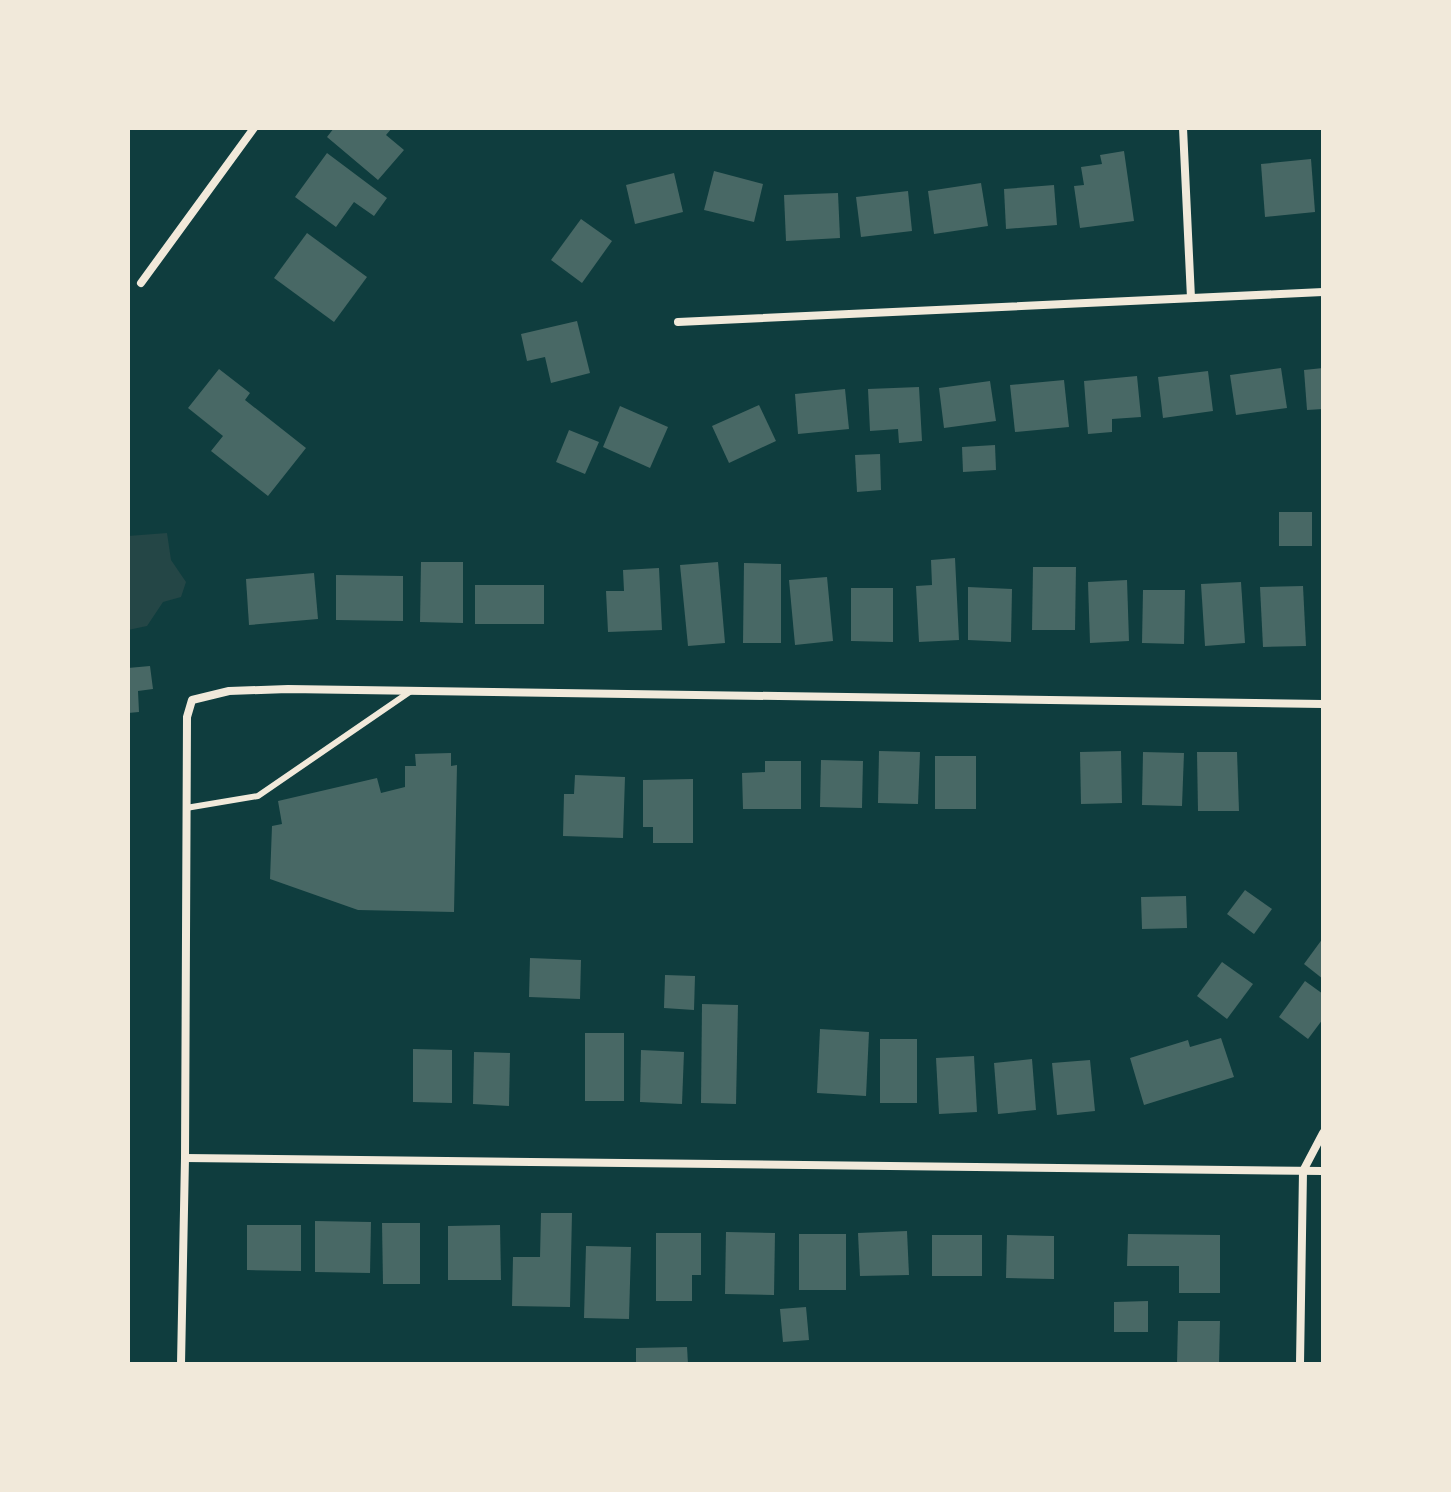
<svg xmlns="http://www.w3.org/2000/svg" width="1451" height="1492" viewBox="0 0 1451 1492" font-family="Figtree,sans-serif">
  <style>
    .green { fill: #244646 }
    .building { fill: #486865 }
    .lines { fill: none; stroke-linecap: round; stroke-linejoin: round }
    .service { stroke: #f1e9da; stroke-width: 6 }
    .minor { stroke: #f1e9da; stroke-width: 8 }
  </style>
  <rect width="100%" height="100%" fill="#0f3d3e"/>
  <!-- green -->
  <path class="green" d="M167,533L171,560L186,582L181,597L163,602L147,626L128,630V536Z"/>
  <!-- building -->
  <g class="building">
    <path d="M334,128H392L386,135L404,150L378,180L327,137Z"/>
    <path d="M1124,151L1134,221L1080,228L1074,186L1084,185L1081,167L1102,164L1100,155Z"/>
    <path d="M327,153L387,198L374,216L354,202L336,227L295,197Z"/>
    <path d="M1311,159L1315,212L1265,217L1261,164Z"/>
    <path d="M714,171L763,184L754,222L704,210Z"/>
    <path d="M674,173L683,212L635,224L626,185Z"/>
    <path d="M981,183L988,226L934,234L928,191Z"/>
    <path d="M1054,185L1057,225L1006,229L1004,189Z"/>
    <path d="M908,191L912,231L861,237L856,197Z"/>
    <path d="M838,193L840,238L786,241L784,195Z"/>
    <path d="M581,219L612,241L582,283L551,260Z"/>
    <path d="M307,233L367,277L334,322L274,278Z"/>
    <path d="M577,321L590,373L551,383L545,357L527,361L521,334Z"/>
    <path d="M1281,368L1287,408L1236,415L1230,375Z"/>
    <path d="M1323,368V409L1307,410L1304,370Z"/>
    <path d="M219,369L250,393L245,400L306,448L268,496L211,451L223,436L188,408Z"/>
    <path d="M1208,371L1213,411L1163,418L1158,377Z"/>
    <path d="M1137,376L1141,417L1112,419V432L1088,434L1084,381Z"/>
    <path d="M1064,380L1069,427L1015,432L1010,385Z"/>
    <path d="M990,381L996,421L944,428L939,388Z"/>
    <path d="M919,387L922,441L899,443L898,429L870,431L868,389Z"/>
    <path d="M845,389L849,429L798,434L795,394Z"/>
    <path d="M759,405L776,441L729,463L712,426Z"/>
    <path d="M620,406L668,427L650,468L603,447Z"/>
    <path d="M569,430L599,442L585,474L556,462Z"/>
    <path d="M995,445L996,470L963,472L962,447Z"/>
    <path d="M880,454L881,490L857,492L855,455Z"/>
    <rect x="1279" y="512" width="33" height="34"/>
    <path d="M955,558L959,640L919,642L916,586L932,585L931,560Z"/>
    <path d="M421,562H463V623L420,622Z"/>
    <path d="M718,562L725,643L688,646L680,565Z"/>
    <path d="M744,563L781,564V643H743Z"/>
    <path d="M1033,567H1076L1075,630H1032Z"/>
    <path d="M659,568L662,630L608,632L606,591H624L623,570Z"/>
    <path d="M314,573L318,619L249,625L246,579Z"/>
    <path d="M336,575L403,576V621L336,620Z"/>
    <path d="M827,577L833,641L795,645L789,580Z"/>
    <path d="M1127,580L1129,641L1090,643L1088,582Z"/>
    <path d="M1241,582L1245,643L1205,646L1201,584Z"/>
    <rect x="475" y="585" width="69" height="39"/>
    <path d="M1303,586L1306,646L1263,647L1260,587Z"/>
    <path d="M968,587L1012,589L1011,642L968,640Z"/>
    <path d="M851,588H893V642L851,641Z"/>
    <path d="M1143,590H1185L1184,644L1142,643Z"/>
    <path d="M150,666L153,689L138,691L139,712L128,713V668Z"/>
    <path d="M879,751L920,752L918,804L878,803Z"/>
    <path d="M1121,751L1122,803L1081,804L1080,752Z"/>
    <path d="M1143,752L1184,753L1182,806L1142,805Z"/>
    <path d="M1197,752H1237L1239,811H1198Z"/>
    <path d="M451,753V766L457,765L454,912L358,910L270,879L272,826L282,824L278,801L377,778L381,793L405,787V766H416L415,754Z"/>
    <rect x="935" y="756" width="41" height="53"/>
    <path d="M821,760L863,761L862,808L820,807Z"/>
    <path d="M765,761H801V809H743L742,773L765,772Z"/>
    <path d="M575,775L625,777L623,838L563,836L564,794H574Z"/>
    <path d="M693,779V843H653V827H643V780Z"/>
    <path d="M1245,890L1272,909L1254,934L1227,914Z"/>
    <path d="M1186,896L1187,928L1142,929L1141,897Z"/>
    <path d="M1323,938V979L1304,964Z"/>
    <path d="M530,958L581,960L580,999L529,997Z"/>
    <path d="M1222,962L1253,984L1227,1019L1197,996Z"/>
    <path d="M665,975L695,976L694,1010L664,1008Z"/>
    <path d="M1305,981L1323,994V1019L1308,1039L1279,1017Z"/>
    <path d="M702,1004L738,1005L736,1104L701,1103Z"/>
    <path d="M820,1029L869,1032L866,1096L817,1093Z"/>
    <rect x="585" y="1033" width="39" height="68"/>
    <path d="M1221,1038L1234,1077L1144,1105L1130,1058L1188,1040L1190,1047Z"/>
    <rect x="880" y="1039" width="37" height="64"/>
    <path d="M413,1049L452,1050V1103L413,1102Z"/>
    <path d="M641,1050L684,1052L682,1104L640,1102Z"/>
    <path d="M474,1052L510,1053L509,1106L473,1104Z"/>
    <path d="M974,1056L977,1112L939,1114L936,1058Z"/>
    <path d="M1032,1059L1036,1110L998,1114L994,1063Z"/>
    <path d="M1090,1060L1095,1111L1057,1115L1052,1063Z"/>
    <path d="M541,1213H572L570,1307L512,1306L513,1257H540Z"/>
    <path d="M315,1221L371,1222L370,1273L315,1272Z"/>
    <path d="M382,1223H420V1284H383Z"/>
    <path d="M247,1225H301V1271L247,1270Z"/>
    <path d="M500,1225L501,1280H448V1226Z"/>
    <path d="M907,1231L909,1275L860,1276L858,1233Z"/>
    <path d="M726,1232L775,1233L774,1295L725,1294Z"/>
    <path d="M656,1233H701V1275H692V1301H656Z"/>
    <rect x="799" y="1234" width="47" height="56"/>
    <path d="M1128,1234L1220,1235V1293H1179V1266H1127Z"/>
    <rect x="932" y="1235" width="50" height="41"/>
    <path d="M1007,1235L1054,1236V1279L1006,1278Z"/>
    <path d="M586,1246L631,1247L629,1319L584,1318Z"/>
    <path d="M1148,1301V1332H1114V1302Z"/>
    <path d="M806,1307L809,1340L783,1342L780,1309Z"/>
    <path d="M1178,1321H1220L1219,1364H1177Z"/>
    <path d="M687,1347L688,1364H636V1348Z"/>
  </g>
  <g class="lines">
    <!-- service -->
    <path class="service" d="M186,808L258,796L411,691"/>
    <!-- minor -->
    <g class="minor">
      <path d="M1183,128L1191,298"/>
      <path d="M141,283L254,128"/>
      <path d="M678,322L1323,292"/>
      <path d="M185,1158L1323,1171"/>
      <path d="M181,1364L185,1158L187,717L192,700L229,691L288,689L1323,704"/>
      <path d="M1300,1364L1303,1171L1323,1133"/>
    </g>
  </g>
  <!-- border -->
  <rect width="1451" height="1492" fill="none" stroke="#f1e9da" stroke-width="260"/>
</svg>
